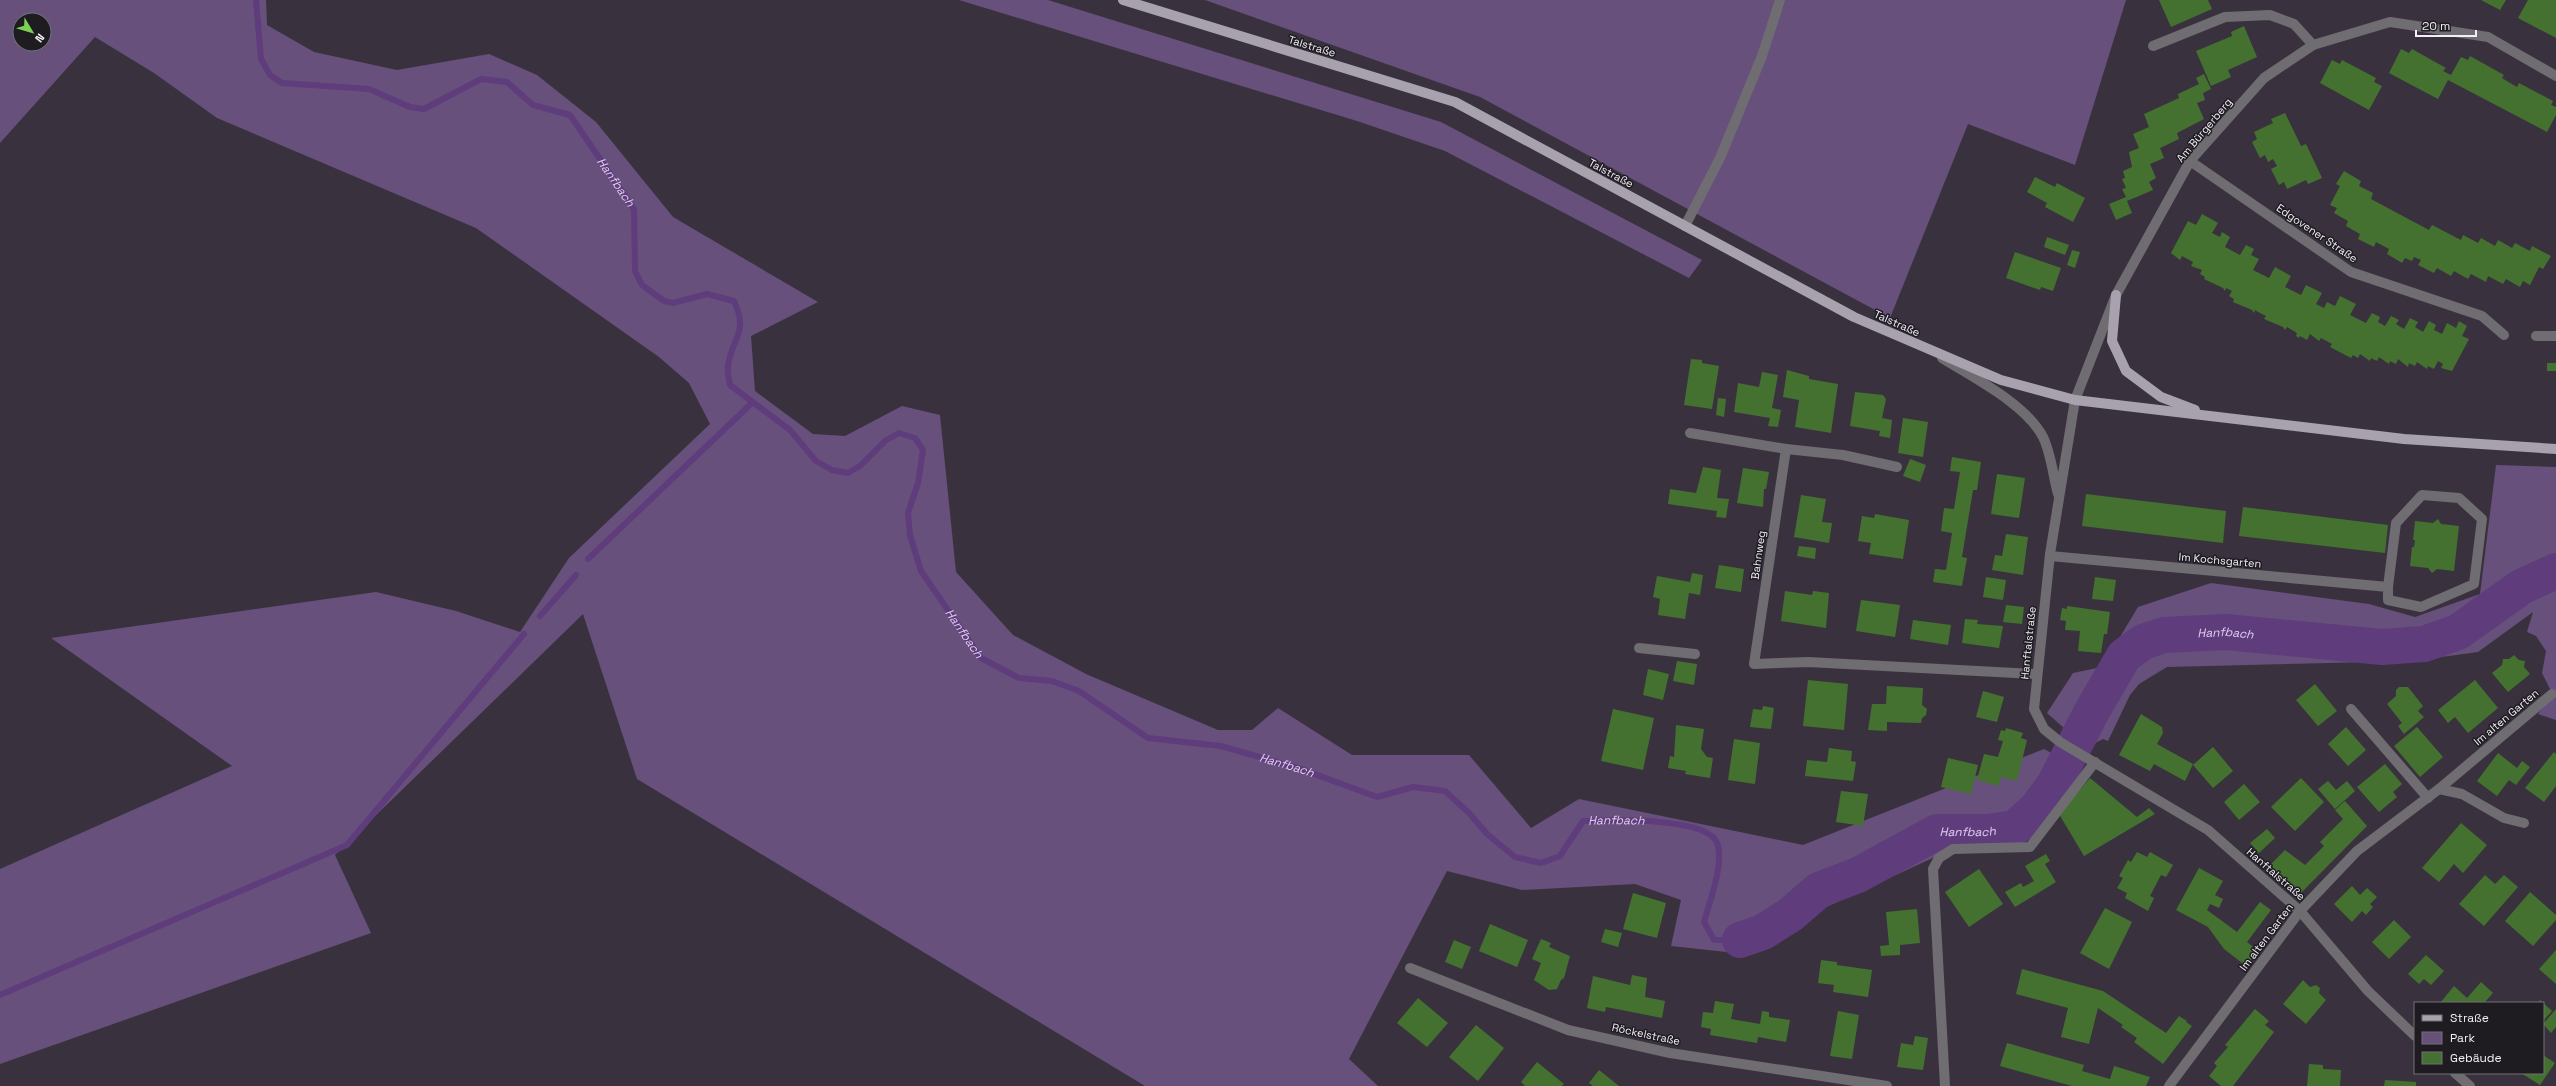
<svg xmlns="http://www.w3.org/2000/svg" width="2556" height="1086" viewBox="0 0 2556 1086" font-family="'Space Grotesk',sans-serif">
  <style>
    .green { fill: #67507c; fill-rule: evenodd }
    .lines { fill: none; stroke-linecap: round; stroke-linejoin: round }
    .stream { stroke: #5f3c7b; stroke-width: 6 }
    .river { stroke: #5f3c7b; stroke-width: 36 }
    .building { fill: #447130 }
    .minor { stroke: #6f6c72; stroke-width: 10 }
    .major { stroke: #a8a2ae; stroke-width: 10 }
    .labels { text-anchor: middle; stroke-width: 3; stroke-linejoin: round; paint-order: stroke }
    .street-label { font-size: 11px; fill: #f3eff7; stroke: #1e1b21 }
    .water-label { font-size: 12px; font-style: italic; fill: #e0cdf2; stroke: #1e1b21 }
  </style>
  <rect width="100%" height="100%" fill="#39323e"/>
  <!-- green -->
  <g class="green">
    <path d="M0,0H266L267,25L314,52L397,70L489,54L537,75L596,122L673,217L818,302L751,336L755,391L813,434L845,436L902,406L940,415L956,572L1013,635L1086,674L1218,730H1252L1278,708L1352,755H1469L1531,828L1579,799L1803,845L2044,749L2072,764L2034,825L1963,844L1820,910L1745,954L1671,946L1681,900L1635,884L1522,890L1447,871L1349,1059L1378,1086H1145L637,779L583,614L335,855L371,933L0,1064V869L232,766L51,638L376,592L456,611L520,632L569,558L710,424L689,383L659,357L476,228L217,118L154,73L95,37L0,143ZM20,20H44V44H20Z"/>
    <path d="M959,0H1048L1441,122L1702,260L1689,278L1445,151L1357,121Z"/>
    <path d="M1205,0H2126L2075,165L1968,124L1890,318L1480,97Z"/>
    <path d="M2496,465L2556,467V720L2538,714L2552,693L2542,673L2546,651L2536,636L2527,632L2533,612L2478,652L2412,661L2167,667L2139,684L2130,695L2108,741L2103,739L2089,746L2073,736L2047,713L2073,673L2102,667L2138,607L2211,583L2369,604L2415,617L2480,594Z"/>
  </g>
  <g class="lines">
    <!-- stream -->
    <g class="stream">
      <path id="s1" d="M256,0L261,59L270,75L282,83L369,89L410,107L424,109L481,79L507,82L533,105L570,115L634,209L635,271L642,285L664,301L673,303L707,294L734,301C749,332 732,337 728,366C727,372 729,380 730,385L790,430L816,461L832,470L848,473L860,466L885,441L899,433L915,438L923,450L918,483L908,513L910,535L921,571L981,658L1019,678L1052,681L1079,691L1148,738L1221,746L1301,769L1377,797L1413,787L1445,791L1469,813L1487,834L1515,857L1541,863L1560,856L1583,821C1607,820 1711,816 1718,845C1723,868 1710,900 1704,922L1714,940H1740"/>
      <path d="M588,559L753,402"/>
      <path d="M540,616L576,575"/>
      <path d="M0,995L347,845L524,634"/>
    </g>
    <!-- river -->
    <path class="river" id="s2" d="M1740,940L1763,932L1790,915L1819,890L1858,875L1937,832H1988L2015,828L2037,808L2054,785L2092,711L2124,656L2143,642L2164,635L2226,632L2382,647L2424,644L2458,632L2521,587L2556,571"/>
  </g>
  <!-- building -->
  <g class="building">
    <path d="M2159,0H2208L2212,9L2171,27Z"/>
    <path d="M2481,0H2506L2500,10Z"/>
    <path d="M2528,0H2556V38L2518,18Z"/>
    <path d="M2244,26L2257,57L2228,70L2231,77L2211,86L2196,51L2232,36L2231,32Z"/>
    <path d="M2401,49L2409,53L2412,49L2446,68L2443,71L2451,75L2461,57L2468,60L2470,56L2504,75L2502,78L2510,83L2517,87L2519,83L2553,101L2551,105L2556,107V115L2547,132L2448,80L2438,99L2389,73Z"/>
    <path d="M2332,60L2340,64L2342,60L2376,78L2374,82L2382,86L2369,110L2320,83Z"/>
    <path d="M2204,74L2211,89L2203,93L2205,100L2197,103L2204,119L2177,133L2179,139L2160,148L2164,158L2150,164L2156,178L2149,182L2153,190L2127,201L2132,213L2116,220L2109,204L2126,197L2122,189L2126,188L2122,179L2125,178L2123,171L2132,167L2129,152L2139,148L2133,134L2149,127L2144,114L2179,98L2178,94L2199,84L2196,78Z"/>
    <path d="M2285,113L2301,146L2306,144L2322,178L2308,184L2306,180L2287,189L2284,182L2279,185L2271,169L2277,166L2273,159L2268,162L2265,155L2260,158L2252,142L2257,139L2254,132L2273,123L2271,119Z"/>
    <path d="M2344,171L2361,181L2359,186L2373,193L2371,199L2429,230L2432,225L2461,240L2463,235L2478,243L2481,238L2495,246L2498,240L2512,248L2515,243L2530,251L2532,246L2551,256L2543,269L2539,267L2530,285L2523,281L2520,287L2506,279L2503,284L2488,276L2486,282L2471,274L2468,279L2454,271L2451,276L2437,268L2434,273L2418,265L2421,260L2414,257L2412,261L2405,258L2402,263L2387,254L2389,249L2376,242L2374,247L2358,239L2360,234L2346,226L2348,221L2334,213L2337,208L2330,205L2340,186L2336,184Z"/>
    <path d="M2035,177L2055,187L2057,183L2085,198L2073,222L2045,207L2047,203L2027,192Z"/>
    <path d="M2202,214L2218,223L2212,233L2220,237L2222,232L2230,237L2225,247L2240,255L2246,245L2254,249L2251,255L2259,259L2253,270L2269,278L2275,267L2291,276L2285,287L2301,295L2306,285L2322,293L2316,304L2324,308L2327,302L2335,306L2340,296L2356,304L2350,315L2366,323L2372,313L2380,317L2378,322L2385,326L2391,316L2399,320L2396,324L2404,329L2410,318L2418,322L2415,327L2423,332L2429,321L2436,325L2434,330L2442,334L2447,323L2456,328L2459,321L2467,326L2462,336L2469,339L2452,371L2441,368L2443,364L2438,361L2434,369L2428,366L2427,369L2417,362L2415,366L2409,363L2408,367L2398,359L2396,364L2390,361L2389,364L2379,357L2377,361L2371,358L2370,361L2360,354L2358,358L2353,355L2351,358L2330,347L2332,344L2321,338L2319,341L2310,334L2307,340L2300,336L2299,338L2296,336L2297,333L2287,327L2285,330L2283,327L2264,319L2266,316L2260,313L2255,310L2254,313L2252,310L2233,302L2234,299L2229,296L2232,291L2226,288L2225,291L2223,288L2204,279L2205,277L2200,274L2202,270L2191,266L2193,262L2182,256L2180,260L2171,253L2188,221L2196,225Z"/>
    <path d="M2047,237L2069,245L2065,255L2044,247Z"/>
    <path d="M2072,250L2080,252L2075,268L2067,265Z"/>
    <path d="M2015,252L2061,268L2053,291L2041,287L2040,290L2006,278Z"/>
    <path d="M1691,359L1702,360V363L1719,366L1712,409L1684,405Z"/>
    <rect x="2547" y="363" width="9" height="8"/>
    <path d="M1787,370L1809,376V379L1838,384L1831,433L1795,427L1799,400L1783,397Z"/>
    <path d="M1762,372L1778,375L1772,408L1781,410L1778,427L1768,426L1770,418L1734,412L1738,383L1759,387Z"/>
    <path d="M1855,392L1883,395L1886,399L1882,418L1892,420L1890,438L1879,436L1880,431L1850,426Z"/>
    <path d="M1718,398L1726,399L1724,417L1716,415Z"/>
    <path d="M1903,418L1928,422L1923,457L1898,453Z"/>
    <path d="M1952,457L1981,462L1977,490H1973L1962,557L1967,558L1962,586L1933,582L1935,569L1946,570L1952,533L1941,531L1944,508L1954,509L1960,472L1950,471Z"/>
    <path d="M1910,459L1926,465L1920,482L1903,476Z"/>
    <path d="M1703,467L1721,470L1717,498L1729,499L1726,518L1716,517L1717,511L1668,504L1670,489L1696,493Z"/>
    <path d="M1743,468L1769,472L1766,489H1764L1763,507L1737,503Z"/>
    <path d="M1997,474L2025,478L2019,518L1991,514Z"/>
    <path d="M2086,494L2226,511L2223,543L2082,526Z"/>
    <path d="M1801,495L1826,499L1822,522L1832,523L1829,543L1794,537Z"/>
    <path d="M2243,507L2388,525L2385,553L2239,536Z"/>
    <path d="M1875,514L1909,520L1903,559L1869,554L1871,543L1858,541L1862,516L1874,518Z"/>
    <path d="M2438,519L2441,524L2459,526L2454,571L2437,569L2432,573L2428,568L2410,566L2412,547H2414L2415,540H2413L2415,521L2433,523Z"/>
    <path d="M2006,534L2028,537L2023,575L1992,570L1995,555L2002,556Z"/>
    <path d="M1799,546L1816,548L1815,559L1797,556Z"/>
    <path d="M1719,565L1744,569L1741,592L1715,588Z"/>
    <path d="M1692,573L1703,575L1700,595L1689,593L1685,619L1658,615L1660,599L1653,597L1657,576L1690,582Z"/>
    <path d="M1986,577L2006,580L2003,600L1983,597Z"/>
    <path d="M2095,577L2116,580L2113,601L2092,599Z"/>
    <path d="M1785,591L1812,595L1813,591L1829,593L1826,628L1781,621Z"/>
    <path d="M1861,600L1900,605L1895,637L1856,631Z"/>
    <path d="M2006,605L2024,607L2022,624L2003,622Z"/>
    <path d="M2067,606L2110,612L2107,634H2104L2101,653L2078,651L2080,631L2065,630L2066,621L2060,620L2062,608L2067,609Z"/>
    <path d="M1965,619L1978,620L1977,624L2003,626L1999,648L1962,643Z"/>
    <path d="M1913,620L1951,625L1948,645L1910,639Z"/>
    <path d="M2514,655L2519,660L2525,661L2524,667L2530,674L2508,692L2492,673L2502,665L2503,659H2509Z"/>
    <path d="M1677,661L1697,664L1694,685L1673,681Z"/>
    <path d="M1648,669L1669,674L1663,700L1643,695Z"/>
    <path d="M1808,680L1848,684L1844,730L1803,726Z"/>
    <path d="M2475,680L2498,708L2468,733L2455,717L2448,723L2438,710Z"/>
    <path d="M2315,684L2337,711L2318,726L2296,700Z"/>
    <path d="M1887,686L1923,688L1922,705L1927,709L1926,715L1922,718L1921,723L1887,722V731L1868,730L1872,704H1886Z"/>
    <path d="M2399,687H2408L2423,706L2418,711L2424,717L2404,734L2398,726L2402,723L2387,704L2396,696V690Z"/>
    <path d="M1983,691L2004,697L1997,722L1976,717Z"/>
    <path d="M1763,706L1774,708L1771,729L1750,727L1753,709L1762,710Z"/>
    <path d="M1613,709L1654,718L1643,770L1601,761Z"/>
    <path d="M2141,714L2162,727L2163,733L2157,744L2193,764L2185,781L2154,764L2150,771L2119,755Z"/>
    <path d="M1676,725L1704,729L1701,749L1707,757L1713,758L1710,778L1685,774L1686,771L1668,768L1670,756L1674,757Z"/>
    <path d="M2346,727L2366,750L2348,766L2328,744Z"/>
    <path d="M2417,727L2443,757L2420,777L2394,746Z"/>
    <path d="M2006,728L2023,733L2021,738L2027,740L2017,781L2001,777L1999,786L1977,780L1984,754L1998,757L2003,741L1998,740L2001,730L2005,731Z"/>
    <path d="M1734,739L1760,743L1755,784L1728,780Z"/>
    <path d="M2213,747L2233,771L2213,788L2193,765Z"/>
    <path d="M1829,748L1852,751L1851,761L1856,762L1853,781L1805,776L1807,760L1827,762Z"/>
    <path d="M2554,752L2556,754V786L2544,802L2525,788Z"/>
    <path d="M2498,753L2517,768L2522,761L2530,767L2516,785L2509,780L2497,796L2477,781Z"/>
    <path d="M1948,758L1978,765L1971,794L1941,787Z"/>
    <path d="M2385,764L2402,784L2393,792L2397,797L2379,812L2357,787Z"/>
    <path d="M2090,778L2137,817L2149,808L2155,814L2084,856L2059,814Z"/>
    <path d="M2301,778L2324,802L2295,831L2271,807Z"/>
    <path d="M2328,781L2336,790L2347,781L2355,791L2335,809L2318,789Z"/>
    <path d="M2244,784L2260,802L2239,820L2224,802Z"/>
    <path d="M1841,791L1868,794L1863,826L1836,822Z"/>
    <path d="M2345,801L2367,826L2299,895L2270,865L2285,850L2305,865L2324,846L2320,842L2343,819L2335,810Z"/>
    <path d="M2461,823L2487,845L2463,873L2454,864L2439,882L2422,868Z"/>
    <path d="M2267,829L2275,838L2259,853L2250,843Z"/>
    <path d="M2137,852L2147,857L2150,852L2173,865L2166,877L2161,875L2150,896L2154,898L2148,911L2125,898L2127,893L2117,888L2123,878L2119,876L2128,860L2131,862Z"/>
    <path d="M2046,854L2050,861L2045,864L2056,882L2015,907L2005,892L2021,883L2023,887L2034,881L2025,866Z"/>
    <path d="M2199,868L2223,881L2215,895L2223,899L2219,908L2210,904L2207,910L2237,932L2260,902L2271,910L2247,942L2258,951L2246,966L2224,949L2208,927L2176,910Z"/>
    <path d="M1979,869L2003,904L1969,927L1945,892Z"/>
    <path d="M2485,875L2495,884L2504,875L2518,887L2484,926L2459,904Z"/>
    <path d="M2352,886L2360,895L2367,888L2377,897L2370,904L2373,907L2366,915L2362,911L2352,922L2334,904Z"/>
    <path d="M2530,892L2556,915V920L2533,946L2505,921Z"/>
    <path d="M1633,893L1666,903L1657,938L1623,929Z"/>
    <path d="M2105,908L2132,922L2109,969L2080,953Z"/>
    <path d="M1917,909L1920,943L1900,945V955L1881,956L1880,946L1889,945L1886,912Z"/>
    <path d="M2394,920L2411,937L2389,959L2372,942Z"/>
    <path d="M1490,924L1528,940L1517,967L1479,951Z"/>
    <path d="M1605,929L1622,933L1618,947L1601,942Z"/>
    <path d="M1541,939L1551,943L1549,947L1570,956L1564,978L1561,980L1557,989L1549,990L1534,980L1541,963L1532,959Z"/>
    <path d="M1454,940L1471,947L1462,969L1445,962Z"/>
    <path d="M2556,950V984L2539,969Z"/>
    <path d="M2426,955L2444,971L2431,985L2424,979L2419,984L2408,974Z"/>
    <path d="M1821,960L1837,962V965L1872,970L1868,997L1833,992L1834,985L1818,983Z"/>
    <path d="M2022,969L2103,991L2166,1033L2179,1016L2187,1021L2186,1022L2192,1026L2163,1064L2134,1042L2137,1038L2121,1027L2123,1025L2098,1008L2089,1044L2061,1037L2068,1008L2016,994Z"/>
    <path d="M1632,975L1647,978L1645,997L1665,1001L1662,1018L1606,1007L1605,1012L1587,1008L1593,976L1630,985Z"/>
    <path d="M2303,980L2310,987L2316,985L2320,988L2319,993L2326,1000L2306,1024L2283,1004Z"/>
    <path d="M2481,982L2493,993L2484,1003H2440L2454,986L2467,998Z"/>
    <path d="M1418,998L1448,1023L1427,1047L1397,1023Z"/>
    <path d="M2540,1000L2552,1011L2543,1021V1003H2538Z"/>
    <path d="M1715,1001L1734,1004L1731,1019L1760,1024L1762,1011L1769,1012V1017L1790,1020L1786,1042L1758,1037L1757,1043L1710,1035L1711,1029L1701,1027L1703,1012L1713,1013Z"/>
    <path d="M2255,1009L2269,1021L2265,1025L2274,1032L2233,1086H2221L2209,1076L2217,1066L2214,1063L2228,1047L2225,1045Z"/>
    <path d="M2556,1009V1027L2551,1033L2543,1024Z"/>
    <path d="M1838,1011L1859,1015L1852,1059L1830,1056Z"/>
    <path d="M1476,1025L1504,1048L1478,1081L1449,1057Z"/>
    <path d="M1915,1036L1928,1038L1923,1070L1897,1067L1901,1043L1913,1045Z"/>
    <path d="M2007,1043L2084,1065L2082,1071L2110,1079L2114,1066L2150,1077L2146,1086H2072L2000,1066Z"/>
    <path d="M2543,1055L2555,1063L2540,1085L2521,1073H2543Z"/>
    <path d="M1537,1062L1564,1084L1562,1086H1525L1521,1082Z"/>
    <path d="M2309,1064L2323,1065V1069L2341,1070L2340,1086H2307Z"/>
    <path d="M1599,1070L1619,1086H1593L1589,1083Z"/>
    <path d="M2385,1080L2416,1082V1086H2384Z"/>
  </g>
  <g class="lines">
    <!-- minor -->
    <g class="minor">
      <path d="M2153,46L2225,17L2270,15L2294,24L2313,45"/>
      <path d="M2190,161L2351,272L2482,316L2504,335"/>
      <path d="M1685,226L1720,158L1762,56L1780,0"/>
      <path d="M2536,336H2556"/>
      <path d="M1942,358C1974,378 2026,404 2043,437C2051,453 2053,476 2058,494"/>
      <path d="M1690,433L1786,449L1754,664L1808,662L2036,674"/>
      <path d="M1786,449L1843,455L1897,467"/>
      <path d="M2050,556L2388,587L2396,523L2422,495L2459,498L2482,519L2474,584L2421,607L2388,600V587"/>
      <path d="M1639,648L1695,654"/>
      <path d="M2351,709L2428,798"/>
      <path d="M2439,789L2552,694"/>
      <path d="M1410,968L1568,1030L1670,1053L1887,1086"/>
      <path d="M2415,1036L2368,991L2300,911L2208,830L2060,742L2044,729L2034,709L2050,554L2075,400L2116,295L2190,161L2264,78L2313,45L2390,22L2488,37L2556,76"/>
      <path d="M2455,1073L2470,1086"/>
      <path d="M1945,1086L1933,869L1939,858L1953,849L2030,847L2095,762"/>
      <path d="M2169,1086L2300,911L2357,851L2439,789L2462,794L2504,818L2524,823"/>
    </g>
    <!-- major -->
    <g class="major">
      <path d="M1123,0L1455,102L1854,317L2001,380L2075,400L2404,439L2556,449"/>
      <path d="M2116,295L2112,341L2126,371L2161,397L2195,410"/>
    </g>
  </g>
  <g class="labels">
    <!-- street labels -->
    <g class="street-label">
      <text transform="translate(1312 46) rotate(17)" y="4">Talstraße</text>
      <text transform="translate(2204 130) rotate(-50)" y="4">Am Bürgerberg</text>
      <text transform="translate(1611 173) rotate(28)" y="4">Talstraße</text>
      <text transform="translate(2317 233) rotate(34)" y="4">Edgovener Straße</text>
      <text transform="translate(1897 323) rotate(24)" y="4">Talstraße</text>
      <text transform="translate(1758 555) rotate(-82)" y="4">Bahnweg</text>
      <text transform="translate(2220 560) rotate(5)" y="4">Im Kochsgarten</text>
      <text transform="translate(2028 643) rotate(-84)" y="4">Hanftalstraße</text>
      <text transform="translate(2506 717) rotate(-40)" y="4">Im alten Garten</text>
      <text transform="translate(2276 874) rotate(41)" y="4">Hanftalstraße</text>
      <text transform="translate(2266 937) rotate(-53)" y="4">Im alten Garten</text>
      <text transform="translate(1646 1034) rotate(12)" y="4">Röckelstraße</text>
    </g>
    <!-- water labels -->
    <g class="water-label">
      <text dy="4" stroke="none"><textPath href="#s1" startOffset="483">Hanfbach</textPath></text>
      <text dy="4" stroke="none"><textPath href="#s1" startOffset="1227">Hanfbach</textPath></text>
      <text dy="4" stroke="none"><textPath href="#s2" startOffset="617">Hanfbach</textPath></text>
      <text dy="4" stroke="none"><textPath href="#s1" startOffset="1587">Hanfbach</textPath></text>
      <text dy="4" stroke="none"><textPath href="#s1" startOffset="1971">Hanfbach</textPath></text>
      <text dy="4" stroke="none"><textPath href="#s2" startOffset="257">Hanfbach</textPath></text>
    </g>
  </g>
  <!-- legend -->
  <rect x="2414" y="1002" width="130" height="72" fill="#1e1b21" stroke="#737077"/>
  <rect x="2422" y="1015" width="20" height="6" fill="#a8a2ae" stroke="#737077"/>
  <text x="2450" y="1022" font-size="12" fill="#f3eff7">Straße</text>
  <rect x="2422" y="1032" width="20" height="12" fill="#67507c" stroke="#737077"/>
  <text x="2450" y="1042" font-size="12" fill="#f3eff7">Park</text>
  <rect x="2422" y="1052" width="20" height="12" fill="#447130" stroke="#737077"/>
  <text x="2450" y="1062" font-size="12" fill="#f3eff7">Gebäude</text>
  <!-- north arrow -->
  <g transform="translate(32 32) rotate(128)"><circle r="19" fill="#1e1b21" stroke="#737077"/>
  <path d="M0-3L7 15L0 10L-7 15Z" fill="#7cd155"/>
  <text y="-6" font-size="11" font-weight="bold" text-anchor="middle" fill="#f3eff7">N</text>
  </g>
  <!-- scale -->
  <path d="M2416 30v6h60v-6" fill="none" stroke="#f3eff7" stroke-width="2"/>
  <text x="2422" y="30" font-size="12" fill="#f3eff7" stroke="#1e1b21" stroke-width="3" paint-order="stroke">20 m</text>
</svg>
